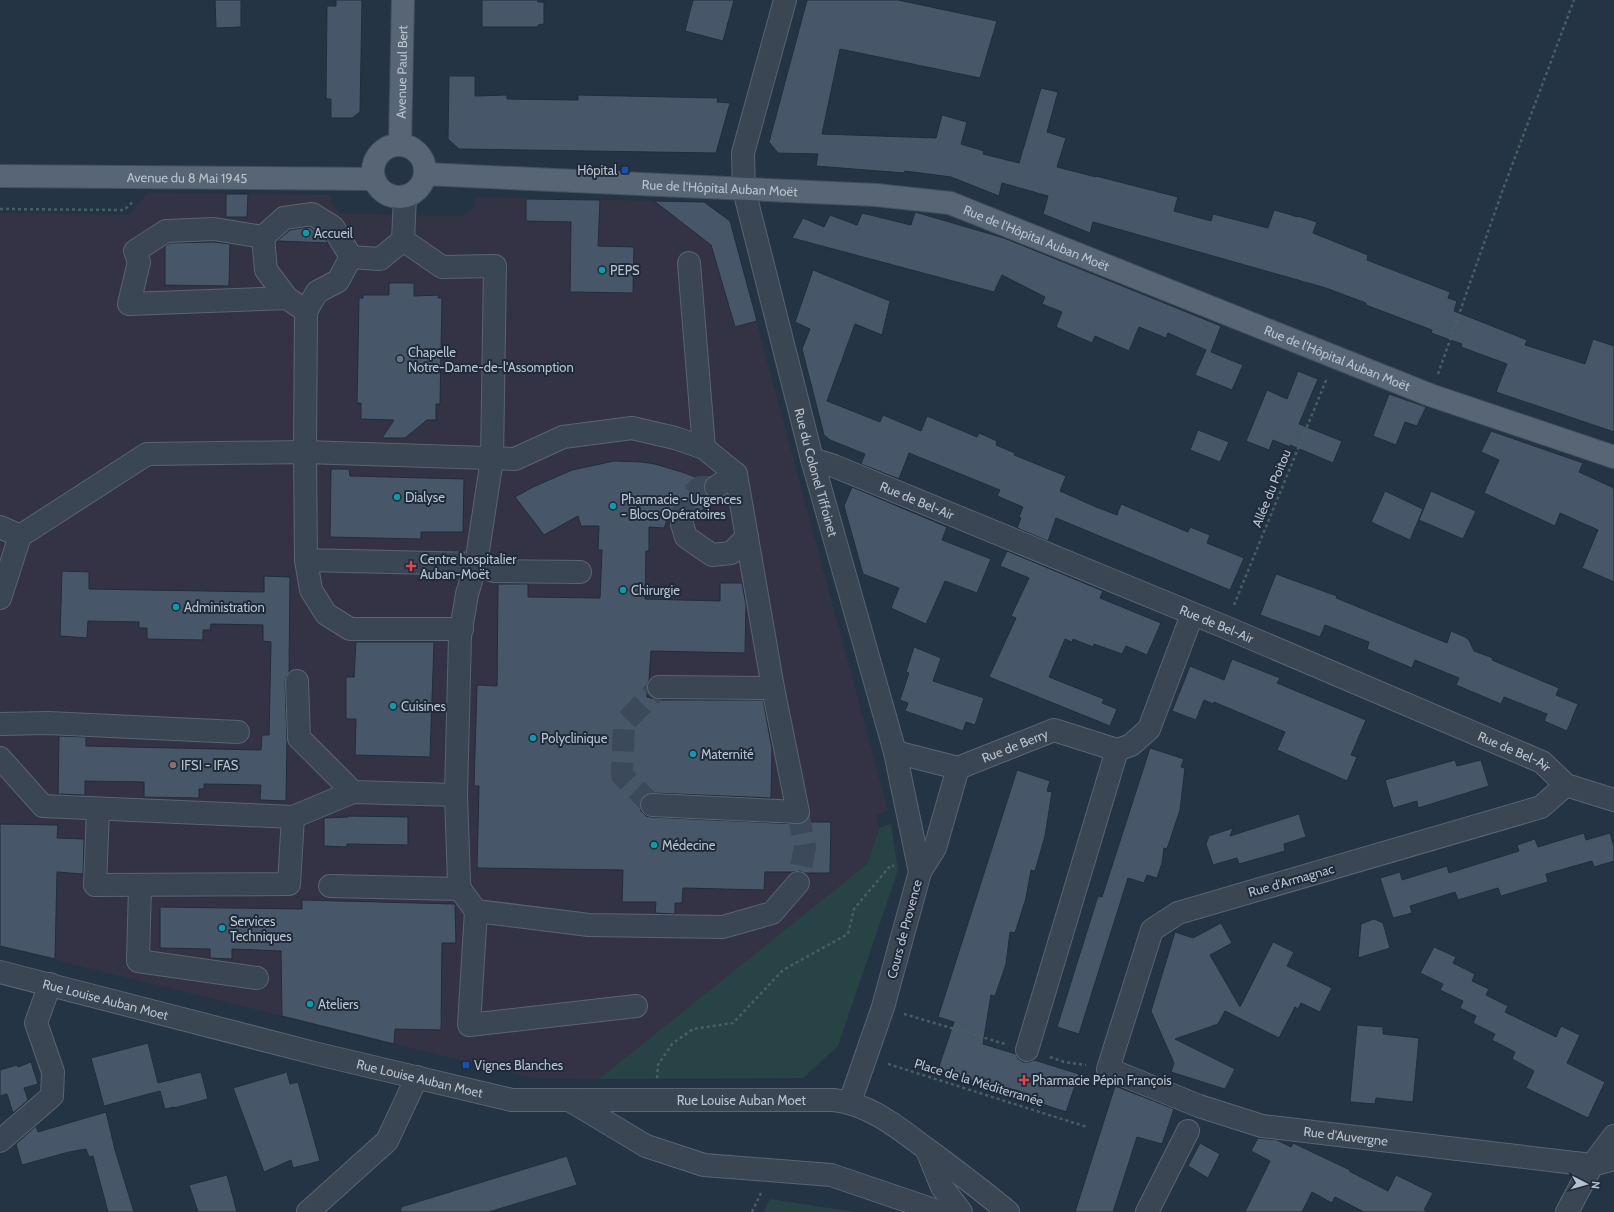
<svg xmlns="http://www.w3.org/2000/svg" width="1614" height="1212" viewBox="0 0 1614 1212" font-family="Cabin,sans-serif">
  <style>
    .medical { fill: #343345 }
    .green { fill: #274346 }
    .building { fill: #475669; stroke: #212d3c }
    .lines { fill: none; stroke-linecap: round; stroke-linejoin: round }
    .minor-tunnel { stroke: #3b495a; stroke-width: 22; stroke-dasharray: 22 11; stroke-linecap: butt }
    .minor-casing { stroke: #596472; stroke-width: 24 }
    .major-casing { stroke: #444f5e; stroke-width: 24 }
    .path { stroke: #466062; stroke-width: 2.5; stroke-dasharray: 3 3; stroke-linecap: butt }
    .minor { stroke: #3a4654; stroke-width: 22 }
    .major { stroke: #586574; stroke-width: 22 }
    .transit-dot { fill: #1a4fb4; stroke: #1f2b3a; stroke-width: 1.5 }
    .culture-dot { fill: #0f9aa8; stroke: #1f2b3a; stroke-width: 1.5 }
    .worship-dot { fill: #6b7280; stroke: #1f2b3a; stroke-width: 1.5 }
    .health-dot { fill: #e0444e; stroke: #1f2b3a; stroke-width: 1.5 }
    .education-dot { fill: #8d6e63; stroke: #1f2b3a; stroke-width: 1.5 }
    .labels { text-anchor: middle; stroke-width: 4; stroke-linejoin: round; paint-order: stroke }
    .street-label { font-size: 13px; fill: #b8c1ce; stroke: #1f2b3a }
    .poi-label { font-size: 13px; fill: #b8c1ce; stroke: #1f2b3a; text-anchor: start }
  </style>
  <rect width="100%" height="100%" fill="#253445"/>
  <!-- medical -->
  <path class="medical" d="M148,193L331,195L332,204L338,212L347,214L460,216L468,213L474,207L476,197L695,202L702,206L705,202L729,220L888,811L876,815L879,828L868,863L599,1079L533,1078L0,946V213L129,215Z"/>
  <!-- green -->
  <g class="green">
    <path d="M891,824L898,870L838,1046L803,1078L599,1079L868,863L879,828Z"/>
    <path d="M770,1199L855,1212H764Z"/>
  </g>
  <!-- building -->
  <g class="building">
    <path d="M215,0H241V27L216,28Z"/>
    <path d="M336,0H362L360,112L352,118H331V99H326L327,6H336Z"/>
    <path d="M482,0H538V2H544V24L538,25V27H482Z"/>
    <path d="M693,0H734L723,41L685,31Z"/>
    <path d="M807,0H898L997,21L980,78L840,49L822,134L936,138L942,115L967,122L961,144L984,151L983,154L1019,163L1041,88L1058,92L1047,132L1066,138L1057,167L1096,177V176L1178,197L1174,211L1211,221L1213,214L1268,228L1274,210L1298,217V216L1317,222L1313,233L1368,255L1367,260L1450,292L1448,298L1457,301L1454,311L1527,340L1525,345L1585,364L1593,339L1614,346V432L1496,392L1507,364L1461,347L1462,344L1431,333L1432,330L1366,305V303L1326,288L1093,222L1090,233L1043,214L1048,196L1002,183L999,196L951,177L905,171L904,173L816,166L818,154L778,153L769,142Z"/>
    <path d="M449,76H475V96L507,95V99L578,100V95L718,98L717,102L730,103L716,153L459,149L448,139Z"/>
    <path d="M226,194H248L247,217H226Z"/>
    <path d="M526,199L600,200L598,246L634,247L633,293L570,292L571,222L526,221Z"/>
    <path d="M654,201L704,202L730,221L757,321L735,327L711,245Z"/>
    <path d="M915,212L1004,238L1221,326L1211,352L1243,365L1232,390L1195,375L1206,350L1168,333L1166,338L1139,327L1129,351L1095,336L1092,343L1056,327L1062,312L1042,304L1045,297L1002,275L994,292L792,238L803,218L824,227L830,215L857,225L862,213L911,225Z"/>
    <path d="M309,227L324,236L328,243L277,241L290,230Z"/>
    <path d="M213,242L230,244L229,286L165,285V246L170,243Z"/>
    <path d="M813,270L890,301L882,335L855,324L827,401L880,422L883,415L921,431L927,416L977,437L979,433L997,441L996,445L1015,453L1014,455L1066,476L1060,491L1096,507L1117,515L1121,504L1188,532L1190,527L1210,535L1207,543L1244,558L1230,590L1056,518L1048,541L1017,528L1021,518L1019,517L1023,507L997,496L1000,490L909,453L899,479L861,464L865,454L830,440L824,435L802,349L810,329L795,322Z"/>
    <path d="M389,283H414V296L439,295L438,298H442L440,404H436V420H427L405,438H382L394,420L361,419V403H357L359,298H363V295H389Z"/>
    <path d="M1298,371L1318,379L1299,424L1342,441L1333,463L1290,445V447L1273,440L1269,450L1246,441L1267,390L1287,399Z"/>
    <path d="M1389,394L1426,407L1417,426L1405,422L1396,445L1373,436Z"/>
    <path d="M1198,430L1229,442L1220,462L1190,450Z"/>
    <path d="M1491,431L1583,463L1579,472L1614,488V582L1582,568L1598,530L1560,513L1555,526L1484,493L1499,460L1481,452Z"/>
    <path d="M614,461L642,462L655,464L685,473L705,481L704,488L705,493L710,498L695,523L690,515L685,512H679L673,515L671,519L668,518L664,528L649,527V551H646L645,599L720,601V583H742L746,605L745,653L651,651L649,680L647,686V697L659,700H763L772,749L771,798L653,793L646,794L641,799L640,805L641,811L646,816L651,817L797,824L805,822H831L830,873H804L800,871L792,872H765L764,890L683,888L682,903H675V914L655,913L656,902H622L623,870L477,868L479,786H474L477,685L497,686L498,584H528V597L600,598L602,550H598L599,526H581L578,516L544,535L515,497L533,487L572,470Z"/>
    <path d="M331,469H349L350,476L464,479L463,532H421V539L330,537Z"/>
    <path d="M852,487L947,527L942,540L991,559L977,593L945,581L926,624L891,608L899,588L863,574L844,506Z"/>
    <path d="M1385,491L1423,509L1410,540L1371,522Z"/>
    <path d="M1431,491L1476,511L1463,539L1419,520Z"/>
    <path d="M1007,551L1103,591L1100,598L1161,623L1147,655L1126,646L1122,654L1094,644L1093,647L1073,639L1072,642L1065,639L1049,677L1104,699L1102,703L1117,709L1110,726L989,677L1016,618L1011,616L1029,578L1000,566Z"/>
    <path d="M62,571L89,572V589L264,592V576L290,577L289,672L286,676L285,681L287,741L286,801L260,800L261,785L204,784V789H199V798L144,797V782L85,781V795L58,794L59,736L86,737V746L261,750L262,735H269L271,642L263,641V625L211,624L210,630H203V640L147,639V628H139V622L88,621L87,638L60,636Z"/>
    <path d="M1276,574L1337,596L1336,598L1447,643L1451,631L1465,637L1469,640L1474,651L1493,658L1492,660L1559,688L1556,695L1578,704L1567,731L1544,721L1547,714L1504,697L1501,704L1456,685L1459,678L1415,660L1412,668L1367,649L1369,642L1325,625L1320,637L1260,615Z"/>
    <path d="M356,642H434L430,757L355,755L356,719H346V677H354Z"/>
    <path d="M914,647L941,658L933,681L984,698L975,725L966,722L963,731L905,711L908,703L900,700L909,673L906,672Z"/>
    <path d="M1232,659L1280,678L1277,683L1366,720L1351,755L1357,757L1347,781L1277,750L1285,732L1214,702L1213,704L1204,700L1196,720L1172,711L1190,666L1224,680Z"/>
    <path d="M1150,748L1184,759L1181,767L1185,768L1180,810L1167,849L1164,848L1162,863L1157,878L1147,875L1144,883L1128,878L1079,1034L1057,1027L1098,896L1102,897Z"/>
    <path d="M1455,760L1457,766L1481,760L1489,786L1418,808L1417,801L1393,808L1385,780Z"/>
    <path d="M1017,770L1050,781L1047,791L1052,792L1045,836L1035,871L1031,870L1026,898L1015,933L1010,932L1006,964L995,996L991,995L983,1044L1016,1054L1018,1059L1023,1062H1029L1034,1060L1079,1074L1066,1112L938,1069L954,1022L938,1017Z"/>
    <path d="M1299,814L1306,837L1284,844L1285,851L1239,864L1237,858L1213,865L1206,844L1209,836L1233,828L1230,836Z"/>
    <path d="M348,816L408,817V845L347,844V847L324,846V818L348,817Z"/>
    <path d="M0,824L58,825L57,838L84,839L83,874L57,872L55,959L0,946Z"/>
    <path d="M1584,833L1586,840L1610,833L1614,847V861L1594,867L1592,861L1546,874L1548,882L1501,896L1498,888L1458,900L1455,892L1410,906L1412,913L1393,918L1380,878L1400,872L1402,880L1447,866L1449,873L1519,851L1517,845L1535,839L1538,847Z"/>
    <path d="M302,900L455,904L456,943H442L441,1030L395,1029L394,1044L282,1016L281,951L232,949V959L210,958V949L160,948V907L302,909Z"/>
    <path d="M1374,919L1383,923L1390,948L1358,958L1361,924Z"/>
    <path d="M1221,923L1232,943L1210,955L1240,1007L1273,942L1294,952L1287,966L1332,988L1320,1012L1301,1003L1298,1009L1295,1007L1279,1038L1225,1011L1218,1024L1175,1039L1235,1069L1225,1089L1171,1072L1174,1063L1151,1011L1175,932L1193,938Z"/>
    <path d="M1434,947L1456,957L1453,963L1475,974L1472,981L1489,989L1486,995L1508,1006L1505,1012L1556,1037L1561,1026L1580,1035L1567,1063L1605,1082L1588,1118L1526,1088L1534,1071L1512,1059L1515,1052L1492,1040L1495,1034L1473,1023L1476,1016L1460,1008L1463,1001L1440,990L1443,984L1420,973Z"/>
    <path d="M1357,1025L1383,1027V1034L1419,1038L1413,1102L1376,1098L1375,1104L1350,1102Z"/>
    <path d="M148,1043L158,1083L201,1072L208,1099L174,1108V1107L165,1109L160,1091L104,1106L91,1058Z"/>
    <path d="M31,1062L38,1084L24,1088L28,1100L13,1113L7,1094L0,1096V1070L17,1065L18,1067Z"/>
    <path d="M287,1072L290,1084L298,1082L320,1161L293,1168L291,1160L264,1172L233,1088Z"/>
    <path d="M1115,1086L1174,1109L1162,1144L1137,1137L1113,1212H1075Z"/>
    <path d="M106,1112L115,1150L134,1212H108L93,1156L89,1157L86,1149L69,1152L22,1165L16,1144L36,1126L38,1132Z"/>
    <path d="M1258,1138L1277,1140L1291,1147L1293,1143L1350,1170L1349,1171L1388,1191L1396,1175L1433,1193L1424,1210L1428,1212H1364L1335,1197L1332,1203L1312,1192L1302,1212H1245L1270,1161L1251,1151Z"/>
    <path d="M1200,1143L1220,1154L1208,1178L1188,1166Z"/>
    <path d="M567,1156L577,1185L489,1212H401V1207Z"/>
    <path d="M227,1175L237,1212H198L189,1185Z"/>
  </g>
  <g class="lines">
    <!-- minor-tunnel -->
    <g class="minor-tunnel">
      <path d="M682,524L684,502L700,487H716"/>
      <path d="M652,805L622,775L624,723L659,687"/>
      <path d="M798,812L805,847L798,883"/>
    </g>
    <defs>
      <g id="minor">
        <path id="s1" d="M785,0L743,153L744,190L812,459L895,752L920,872L883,1007L850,1102"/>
        <path d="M405,197L403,240L380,259L351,257L333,227L312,214L284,218L263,237L266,270L287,298L306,311L305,452L306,560L476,564L494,571L580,572"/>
        <path d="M263,237L214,229L166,231L135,251L139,262L129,304L287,298"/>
        <path d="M403,240L442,267L495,266L492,459L476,564L467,594L460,636L456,795L459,882L460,889L476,911L469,1025L636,1006"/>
        <path d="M689,263L704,448"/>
        <path d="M306,311L317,292L338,281L351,257"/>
        <path id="s2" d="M812,459L834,466L1225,627L1542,762L1566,785L1614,800"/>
        <path d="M716,487L736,474"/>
        <path d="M682,524L686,537L712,555L731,553L747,537"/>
        <path d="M0,527L20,536"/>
        <path d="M306,560L311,590L326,614L350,629H462"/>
        <path d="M0,598L20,536L147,454L305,452L515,459L563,437L632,428L675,438L704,448L736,474L773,688L798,812L652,805"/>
        <path d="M297,681L299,738L353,792"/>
        <path d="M659,687L773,688"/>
        <path d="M0,724L48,723L238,732"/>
        <path id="s3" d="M895,752L958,768L1054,730L1117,750L1131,745L1149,729L1192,615"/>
        <path d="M0,758L43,806L293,817L353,792L456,795"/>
        <path id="s4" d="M1566,785L1541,807L1178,913L1152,930L1108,1069L1199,1106L1262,1126L1592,1165L1614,1159"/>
        <path d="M98,809L95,885L289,884L293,817"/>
        <path d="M920,872L935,848L958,768"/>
        <path d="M140,885L138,961L257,978"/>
        <path d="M330,886L460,889"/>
        <path d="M476,911L589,925L723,927L772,913L798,883"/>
        <path id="s5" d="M0,972L318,1054L512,1100H834C872,1105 898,1128 928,1150C955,1170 982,1190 1008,1212"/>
        <path d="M1027,1050L1117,750"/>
        <path d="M571,1101L646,1146L704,1165L831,1175L940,1212"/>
        <path d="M0,1141L52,1096L53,1072L36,1023L50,984"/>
        <path d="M927,1150L942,1187L961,1212"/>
        <path d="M308,1212L387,1141L417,1077"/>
        <path d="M1147,1212L1188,1131"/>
        <path d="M1567,1212L1592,1165L1614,1136"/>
      </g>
      <g id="major">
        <path id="s6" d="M400,144L403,0"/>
        <circle cx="399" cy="171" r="26"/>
        <path id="s7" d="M425,174L876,195L950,203L1430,395L1614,457"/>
        <path id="s8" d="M0,176L374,179"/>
      </g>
    </defs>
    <!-- minor casing -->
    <use href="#minor" class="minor-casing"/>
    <!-- major casing -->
    <use href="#major" class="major-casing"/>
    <!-- path -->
    <g class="path">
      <path d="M0,209L124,210L134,201"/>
      <path d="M1438,374L1502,192L1574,0"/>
      <path d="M1234,605L1327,378"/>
      <path d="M904,1014L1005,1044"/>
      <path d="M1050,1057L1064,1062L1086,1065"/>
      <path d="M888,1064L1087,1127"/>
      <path d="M657,1078L658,1065L672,1044L693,1029L733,1023L783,970L848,934L854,909L891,865L894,866"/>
      <path d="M752,1212L761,1193"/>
    </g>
    <!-- minor -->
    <use href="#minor" class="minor"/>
    <!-- major -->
    <use href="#major" class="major"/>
  </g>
  <!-- markers -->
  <g class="transit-dot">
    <rect x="621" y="166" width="8" height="8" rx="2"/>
    <rect x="462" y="1061" width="8" height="8" rx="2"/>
  </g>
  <g class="culture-dot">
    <circle cx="306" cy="233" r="4"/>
    <circle cx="602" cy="270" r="4"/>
    <circle cx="397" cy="497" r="4"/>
    <circle cx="613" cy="506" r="4"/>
    <circle cx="623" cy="590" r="4"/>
    <circle cx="176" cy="607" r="4"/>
    <circle cx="393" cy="706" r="4"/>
    <circle cx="533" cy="738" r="4"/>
    <circle cx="693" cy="754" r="4"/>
    <circle cx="654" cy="845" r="4"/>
    <circle cx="222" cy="928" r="4"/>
    <circle cx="310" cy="1004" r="4"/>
  </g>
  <circle class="worship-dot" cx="400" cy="359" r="4"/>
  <g class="health-dot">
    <path d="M409 560h4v4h4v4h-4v4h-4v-4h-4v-4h4z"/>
    <path d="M1022 1074h4v4h4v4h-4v4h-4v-4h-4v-4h4z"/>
  </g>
  <circle class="education-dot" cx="173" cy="765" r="4"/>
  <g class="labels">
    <!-- street labels -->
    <g class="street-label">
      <text dy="5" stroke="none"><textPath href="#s6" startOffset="72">Avenue Paul Bert</textPath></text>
      <text dy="5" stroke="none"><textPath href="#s8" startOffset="187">Avenue du 8 Mai 1945</textPath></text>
      <text dy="5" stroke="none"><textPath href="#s7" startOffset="295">Rue de l'Hôpital Auban Moët</textPath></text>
      <text dy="5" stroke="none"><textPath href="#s7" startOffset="619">Rue de l'Hôpital Auban Moët</textPath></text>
      <text dy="5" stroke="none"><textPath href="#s7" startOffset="943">Rue de l'Hôpital Auban Moët</textPath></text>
      <text dy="5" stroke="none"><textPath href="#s1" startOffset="487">Rue du Colonel Tiffoinet</textPath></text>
      <text transform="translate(1271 488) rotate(-68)" y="5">Allée du Poitou</text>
      <text dy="5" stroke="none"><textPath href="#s2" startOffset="113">Rue de Bel-Air</textPath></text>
      <text dy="5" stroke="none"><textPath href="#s2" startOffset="437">Rue de Bel-Air</textPath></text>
      <text dy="5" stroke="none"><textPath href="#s3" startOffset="126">Rue de Berry</textPath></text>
      <text dy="5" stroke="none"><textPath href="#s2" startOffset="761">Rue de Bel-Air</textPath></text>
      <text transform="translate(1291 880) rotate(-16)" y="5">Rue d'Armagnac</text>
      <text transform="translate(904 929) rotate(-75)" y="5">Cours de Provence</text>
      <text dy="5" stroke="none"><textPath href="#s5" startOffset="109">Rue Louise Auban Moet</textPath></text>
      <text dy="5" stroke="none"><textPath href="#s5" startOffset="433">Rue Louise Auban Moet</textPath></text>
      <text transform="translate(979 1082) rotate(17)" y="5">Place de la Méditerranée</text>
      <text dy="5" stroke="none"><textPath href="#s5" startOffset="757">Rue Louise Auban Moet</textPath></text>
      <text dy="5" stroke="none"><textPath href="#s4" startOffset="837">Rue d'Auvergne</textPath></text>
    </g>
    <!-- poi labels -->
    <g class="poi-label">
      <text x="617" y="175" text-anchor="end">Hôpital</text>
      <text x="314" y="238">Accueil</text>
      <text x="610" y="275">PEPS</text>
      <text x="408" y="357">Chapelle<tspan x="408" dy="15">Notre-Dame-de-l'Assomption</tspan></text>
      <text x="405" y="502">Dialyse</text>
      <text x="621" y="504">Pharmacie - Urgences<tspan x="621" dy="15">- Blocs Opératoires</tspan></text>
      <text x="420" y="564">Centre hospitalier<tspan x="420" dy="15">Auban-Moët</tspan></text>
      <text x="631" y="595">Chirurgie</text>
      <text x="184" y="612">Administration</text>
      <text x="401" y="711">Cuisines</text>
      <text x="541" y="743">Polyclinique</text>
      <text x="701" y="759">Maternité</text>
      <text x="181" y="770">IFSI - IFAS</text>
      <text x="662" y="850">Médecine</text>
      <text x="230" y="926">Services<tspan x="230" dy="15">Techniques</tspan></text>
      <text x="318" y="1009">Ateliers</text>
      <text x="474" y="1070">Vignes Blanches</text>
      <text x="1032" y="1085">Pharmacie Pépin François</text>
    </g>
  </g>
  <!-- north arrow -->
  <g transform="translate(1586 1184) rotate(96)" stroke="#1f2b3a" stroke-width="3" paint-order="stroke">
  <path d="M0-3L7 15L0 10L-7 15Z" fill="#b8c1ce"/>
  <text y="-6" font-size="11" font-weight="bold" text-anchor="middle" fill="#b8c1ce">N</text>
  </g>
</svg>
